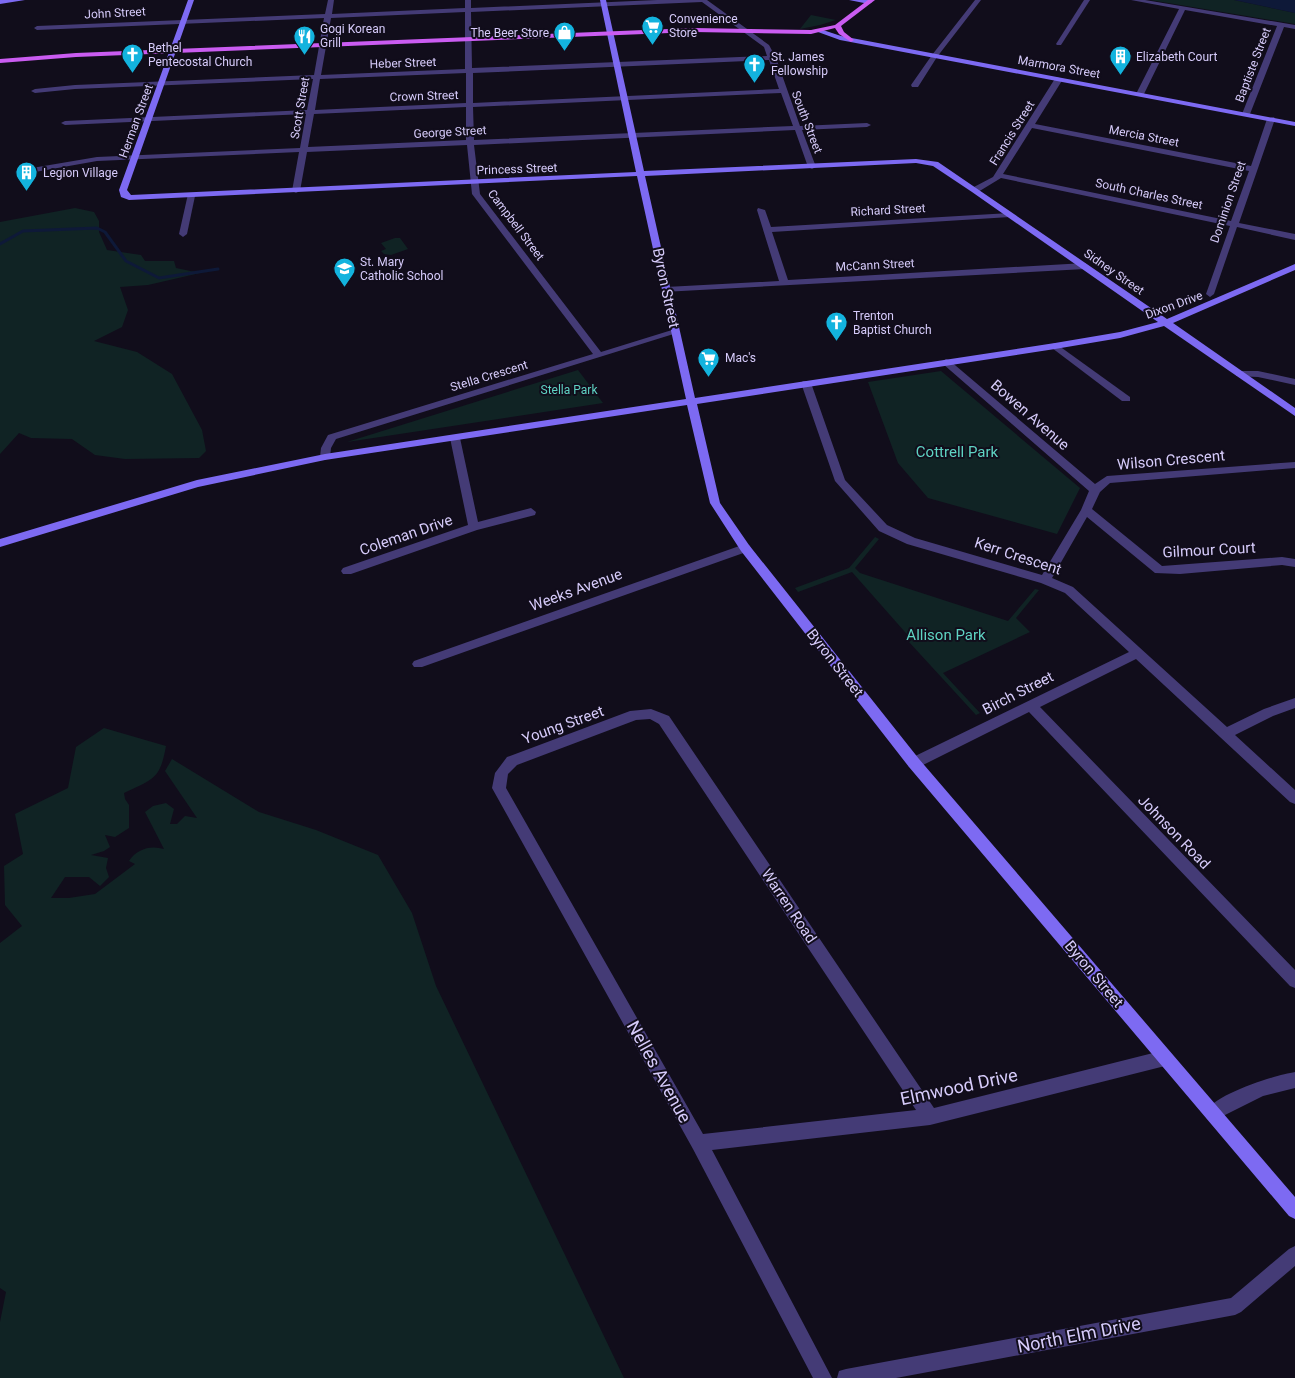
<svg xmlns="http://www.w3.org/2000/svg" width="1295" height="1378" viewBox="0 0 1295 1378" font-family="Roboto,sans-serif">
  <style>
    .green { fill: #102324 }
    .water { fill: #0e1938 }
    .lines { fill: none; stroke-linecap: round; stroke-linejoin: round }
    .stream { stroke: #0e1938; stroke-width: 3 }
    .street { fill: #443b76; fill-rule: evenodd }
    .secondary { fill: #7d6af2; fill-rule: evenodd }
    .primary { fill: #ca5cf1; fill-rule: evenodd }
    .labels { text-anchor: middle; stroke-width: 4; stroke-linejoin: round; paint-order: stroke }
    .far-street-label { font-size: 12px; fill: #d6cbfa; stroke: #110d1b }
    .far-poi-label { font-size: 12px; fill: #d6cbfa; stroke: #110d1b; text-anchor: start }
    .far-park-label { font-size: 12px; fill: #5fd3c3; stroke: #110d1b }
    .street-label { font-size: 15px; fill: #d6cbfa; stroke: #110d1b }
    .park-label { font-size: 15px; fill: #5fd3c3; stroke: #110d1b }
    .near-street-label { font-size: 18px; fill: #d6cbfa; stroke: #110d1b }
  </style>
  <rect width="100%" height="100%" fill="#110d1b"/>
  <!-- green -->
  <g class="green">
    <path d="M1150,0H1234L1295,13V24Z"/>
    <path d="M811,15L836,20L820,25L800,29Z"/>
    <path d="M75,208L94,212L99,221V232L107,250L141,255L145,261H174L176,268L200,273L148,285L120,287L128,310L122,327L94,341L137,352L172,374L202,430L206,451L199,458L125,459L95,455L72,439L31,438L19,433L0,454V222Z"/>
    <path d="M395,238H400L408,249L391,255L384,254L381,251L386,249L381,243Z"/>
    <path d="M578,370L603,403L347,442Z"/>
    <path d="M941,371L1080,488L1057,534L928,498L898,463L868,382Z"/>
    <path d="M875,537L879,539L855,568L860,573L1008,621L1035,589L1039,590L1016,618L1030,632L943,673L980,713L976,715L909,642L912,640L852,572L798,592L795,588L849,568Z"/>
    <path d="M104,728L166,746C160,780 153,779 124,793L125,799L129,805V828L115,837L105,835L110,847L104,851L91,855L108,858L106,868L109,877L100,886L89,877H65L51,898H69L95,894L135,864L129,861C137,849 150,845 164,849L145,812L153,806L166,803L174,809L170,824H177L185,816L197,818L165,771L172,759L259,812L316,830L378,855L412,913L436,986L624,1378H0V1322L6,1292L0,1288V943L22,926L5,905L4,866L23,854L15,814L68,788L76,747Z"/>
  </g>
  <!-- water -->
  <path class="water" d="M1234,0H1295V13Z"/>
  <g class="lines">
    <!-- stream -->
    <path class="stream" d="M0,244L23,231L97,228L105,232L126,261L159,278L218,269"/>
    <!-- street -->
    <g class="street">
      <path d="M328,0H334L332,14L465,8V0H471V8L657,0H707L769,45L776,58L800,126L867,123L871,125L867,127L802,130L816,167L812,169L808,167L795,130L474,145L480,194L601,352L672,330L675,329L680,332L336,439L331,448L330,457L325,460L320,457L321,448L328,435L593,354L472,194L467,145L307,152L300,191L296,193L292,191L299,152L97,161L35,172H32V168L97,157L300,148L306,114L65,125L61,123L65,121L307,110L313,79L75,89L35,93L31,91L35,89L75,85L314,75L324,18L37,30L34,28L37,26L325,14ZM702,2L764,47L767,56L472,68L471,12ZM465,12V69L321,75L331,18ZM769,60L779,89L473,103V73ZM466,73V103L315,110L320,79ZM781,93L793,126L474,140L473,107ZM466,107V140L308,147L314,114Z"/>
      <path d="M975,0H981L937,57L918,87H912L911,85L932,55Z"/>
      <path d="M1084,0H1090L1061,45H1057L1056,44Z"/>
      <path d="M1131,0H1145L1295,25V29L1284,27L1250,114L1246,116L1242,114L1277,26L1185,10L1144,94L1140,96L1136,94L1179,9Z"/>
      <path d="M1056,77L1063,79L1035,124L1251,166L1267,119L1274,117L1275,119L1239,223L1295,234V240L1237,227L1214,294L1210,297L1206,294L1230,226L1001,178L978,192H972V188L993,177ZM1032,128L1249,171L1231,221L1003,174Z"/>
      <path d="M188,194L195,196L187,234L183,237L179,234Z"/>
      <path d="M758,208L765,210L771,227L1010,213L1014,215L1010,217L772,232L788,280L1085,263L1089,266L1085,269L663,292V288L666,287L779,281L757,210Z"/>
      <path d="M1055,343L1130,397V401H1122L1052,348V344Z"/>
      <path d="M946,359L949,360L1095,484L1107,476L1295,462V468L1110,483L1100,492L1092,509L1162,566L1282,557L1295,559V567L1282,565L1180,574L1155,573L1087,517L1052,578L1073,587L1227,727L1264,709L1295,698V708L1273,716L1235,735L1295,790V804L1290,802L1136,659L1040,707L1295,970V988L1290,986L1029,712L919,767L914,768L909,767L907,763L909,759L1129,652L1065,593L1041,583L907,544L879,531L835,481L801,383L803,381H809L811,383L845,480L887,525L915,538L1042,575L1081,510L1089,491L943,364L941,362Z"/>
      <path d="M1239,371H1258L1295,379V385L1258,377L1236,376V372Z"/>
      <path d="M455,435L460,438L478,522L531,508L536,512L535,515L477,530L351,574H343L341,571L343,568L468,525L450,438Z"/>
      <path d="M745,544L749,545L751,548L749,551L422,667H414L412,664L414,661Z"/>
      <path d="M651,709L669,716L934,1108L1165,1050L1171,1053L1173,1058L1171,1063L1165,1066L930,1125L712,1150L832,1378H813L693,1149L492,788L495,773L507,757L630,711ZM650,719L659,724L916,1110L703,1134L506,788L508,774L517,765L636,720Z"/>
      <path d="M1295,1072V1088L1263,1096L1213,1121L1207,1119L1205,1113C1212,1095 1275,1075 1295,1072Z"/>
      <path d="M1295,1246V1266L1241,1312L1235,1315L896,1378H837L839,1371L846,1369L1231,1298L1289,1249Z"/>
    </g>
    <!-- secondary -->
    <g class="secondary">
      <path d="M0,0H25L0,4Z"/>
      <path d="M188,0H194L127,190L131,195L636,172L600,0H606L644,171L916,159L938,162L1167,319L1295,264V270L1173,323L1295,408V416L1164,326L1120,338L1055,349L697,404L720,503L749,545L919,759L1295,1197V1219L1289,1216L909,767L741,551L710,503L687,405L325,460L198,487L0,547V539L197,480L325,454L686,399L637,176L129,200L121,197L119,190ZM916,163L933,166L972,192L1158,322L1120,332L1055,343L695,398L645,176Z"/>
      <path d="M849,0H868L872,2L869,4Z"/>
      <path d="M820,29L841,36L1295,122V126L840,40L818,32V30Z"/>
    </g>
    <!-- primary -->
    <path class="primary" d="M868,0H875L841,26L844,32L854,40L851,42L839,34L835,28L811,34L694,32L76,57L0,63V59L76,53L694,28L811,30L835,25Z"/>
  </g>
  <!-- icons -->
  <defs>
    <symbol id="supermarket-pin" viewBox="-11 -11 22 30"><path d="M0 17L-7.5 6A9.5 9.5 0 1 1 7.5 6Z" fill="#13b3de" stroke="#110d1b"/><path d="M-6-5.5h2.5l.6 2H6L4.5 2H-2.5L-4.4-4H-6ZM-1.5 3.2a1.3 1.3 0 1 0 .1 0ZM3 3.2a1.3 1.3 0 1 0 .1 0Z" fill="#fff"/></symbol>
    <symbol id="shop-pin" viewBox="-11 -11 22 30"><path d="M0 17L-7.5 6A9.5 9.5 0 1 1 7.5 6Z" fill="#13b3de" stroke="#110d1b"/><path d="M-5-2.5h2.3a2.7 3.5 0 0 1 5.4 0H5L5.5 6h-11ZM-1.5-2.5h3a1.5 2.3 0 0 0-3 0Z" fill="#fff"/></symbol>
    <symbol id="restaurant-pin" viewBox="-11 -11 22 30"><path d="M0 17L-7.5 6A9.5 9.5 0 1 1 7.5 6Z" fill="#13b3de" stroke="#110d1b"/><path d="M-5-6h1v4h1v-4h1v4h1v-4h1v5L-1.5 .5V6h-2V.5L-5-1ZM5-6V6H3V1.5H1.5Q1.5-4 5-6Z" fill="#fff"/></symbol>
    <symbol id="church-pin" viewBox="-11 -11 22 30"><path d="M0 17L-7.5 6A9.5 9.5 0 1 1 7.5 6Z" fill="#13b3de" stroke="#110d1b"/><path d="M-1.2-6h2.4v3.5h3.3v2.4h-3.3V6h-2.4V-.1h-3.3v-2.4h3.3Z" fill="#fff"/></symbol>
    <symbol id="building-pin" viewBox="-11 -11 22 30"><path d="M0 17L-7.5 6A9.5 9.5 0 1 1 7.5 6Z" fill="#13b3de" stroke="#110d1b"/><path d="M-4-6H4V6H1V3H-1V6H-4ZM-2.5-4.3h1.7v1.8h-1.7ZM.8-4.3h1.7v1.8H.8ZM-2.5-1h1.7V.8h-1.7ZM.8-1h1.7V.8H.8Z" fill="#fff"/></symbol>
    <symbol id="school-pin" viewBox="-11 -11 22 30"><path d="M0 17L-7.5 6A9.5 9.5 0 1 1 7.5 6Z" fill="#13b3de" stroke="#110d1b"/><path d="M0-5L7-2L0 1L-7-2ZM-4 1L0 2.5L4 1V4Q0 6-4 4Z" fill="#fff"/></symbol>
  </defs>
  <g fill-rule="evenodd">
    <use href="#supermarket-pin" x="640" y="14" width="25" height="34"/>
    <use href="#shop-pin" x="552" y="20" width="25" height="34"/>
    <use href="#restaurant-pin" x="292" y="24" width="25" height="34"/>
    <use href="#church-pin" x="120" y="42" width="25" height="34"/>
    <use href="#building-pin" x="1108" y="44" width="25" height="34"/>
    <use href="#church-pin" x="742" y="52" width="25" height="34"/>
    <use href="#building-pin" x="14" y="160" width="25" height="34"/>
    <use href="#school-pin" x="332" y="256" width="25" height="34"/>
    <use href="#church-pin" x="824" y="310" width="25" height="34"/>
    <use href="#supermarket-pin" x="696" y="346" width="25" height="34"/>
  </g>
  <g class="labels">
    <!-- far-street labels -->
    <g class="far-street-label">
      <text transform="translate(115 13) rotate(-3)" y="4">John Street</text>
      <text transform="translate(403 63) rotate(-2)" y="4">Heber Street</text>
      <text transform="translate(1253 65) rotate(-69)" y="4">Baptiste Street</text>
      <text transform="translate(1059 67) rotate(10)" y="4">Marmora Street</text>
      <text transform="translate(424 96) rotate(-2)" y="4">Crown Street</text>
      <text transform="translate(300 108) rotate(-80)" y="4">Scott Street</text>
      <text transform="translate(136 121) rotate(-70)" y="4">Herman Street</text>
      <text transform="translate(807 122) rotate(69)" y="4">South Street</text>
      <text transform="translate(450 132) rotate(-3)" y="4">George Street</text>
      <text transform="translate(1012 133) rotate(-58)" y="4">Francis Street</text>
      <text transform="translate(1144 136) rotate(11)" y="4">Mercia Street</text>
      <text transform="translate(517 169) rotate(-2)" y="4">Princess Street</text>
      <text transform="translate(1149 194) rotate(12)" y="4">South Charles Street</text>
      <text transform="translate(1228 202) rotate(-71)" y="4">Dominion Street</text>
      <text transform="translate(888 210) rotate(-3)" y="4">Richard Street</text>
      <text transform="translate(516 225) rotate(53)" y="4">Campbell Street</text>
      <text transform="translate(875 265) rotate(-3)" y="4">McCann Street</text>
      <text transform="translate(1114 272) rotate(35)" y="4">Sidney Street</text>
      <text transform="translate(1174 305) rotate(-20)" y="4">Dixon Drive</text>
      <text transform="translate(489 376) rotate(-17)" y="4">Stella Crescent</text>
    </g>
    <!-- far-poi labels -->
    <g class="far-poi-label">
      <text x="669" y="23">Convenience<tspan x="669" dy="14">Store</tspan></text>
      <text x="320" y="33">Gogi Korean<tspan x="320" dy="14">Grill</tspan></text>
      <text x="549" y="37" text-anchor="end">The Beer Store</text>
      <text x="148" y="52">Bethel<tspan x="148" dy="14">Pentecostal Church</tspan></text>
      <text x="771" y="61">St. James<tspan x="771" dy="14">Fellowship</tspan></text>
      <text x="1136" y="61">Elizabeth Court</text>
      <text x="43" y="177">Legion Village</text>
      <text x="360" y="266">St. Mary<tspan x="360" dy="14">Catholic School</tspan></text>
      <text x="853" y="320">Trenton<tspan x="853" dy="14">Baptist Church</tspan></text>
      <text x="725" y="362">Mac's</text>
    </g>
    <!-- far-park labels -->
    <g class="far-park-label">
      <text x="569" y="394">Stella Park</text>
    </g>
    <!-- street labels -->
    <g class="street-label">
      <text transform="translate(666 288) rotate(78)" y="5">Byron Street</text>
      <text transform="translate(1030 415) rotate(41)" y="5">Bowen Avenue</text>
      <text transform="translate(1171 460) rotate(-5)" y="5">Wilson Crescent</text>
      <text transform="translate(406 535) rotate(-19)" y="5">Coleman Drive</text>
      <text transform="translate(1209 550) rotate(-3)" y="5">Gilmour Court</text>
      <text transform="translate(1018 556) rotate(18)" y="5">Kerr Crescent</text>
      <text transform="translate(576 590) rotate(-20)" y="5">Weeks Avenue</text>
      <text transform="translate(835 663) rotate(52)" y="5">Byron Street</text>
      <text transform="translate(1018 693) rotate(-27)" y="5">Birch Street</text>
      <text transform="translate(563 725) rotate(-20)" y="5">Young Street</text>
      <text transform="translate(1174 832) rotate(46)" y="5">Johnson Road</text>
      <text transform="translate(789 906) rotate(56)" y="5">Warren Road</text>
      <text transform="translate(1094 974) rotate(50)" y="5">Byron Street</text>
    </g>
    <!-- park labels -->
    <g class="park-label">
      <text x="957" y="457">Cottrell Park</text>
      <text x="946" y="640">Allison Park</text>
    </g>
    <!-- near-street labels -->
    <g class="near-street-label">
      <text transform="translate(659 1072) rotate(61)" y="6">Nelles Avenue</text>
      <text transform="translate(959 1087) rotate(-12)" y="6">Elmwood Drive</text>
      <text transform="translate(1079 1335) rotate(-11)" y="6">North Elm Drive</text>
    </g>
  </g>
</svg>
